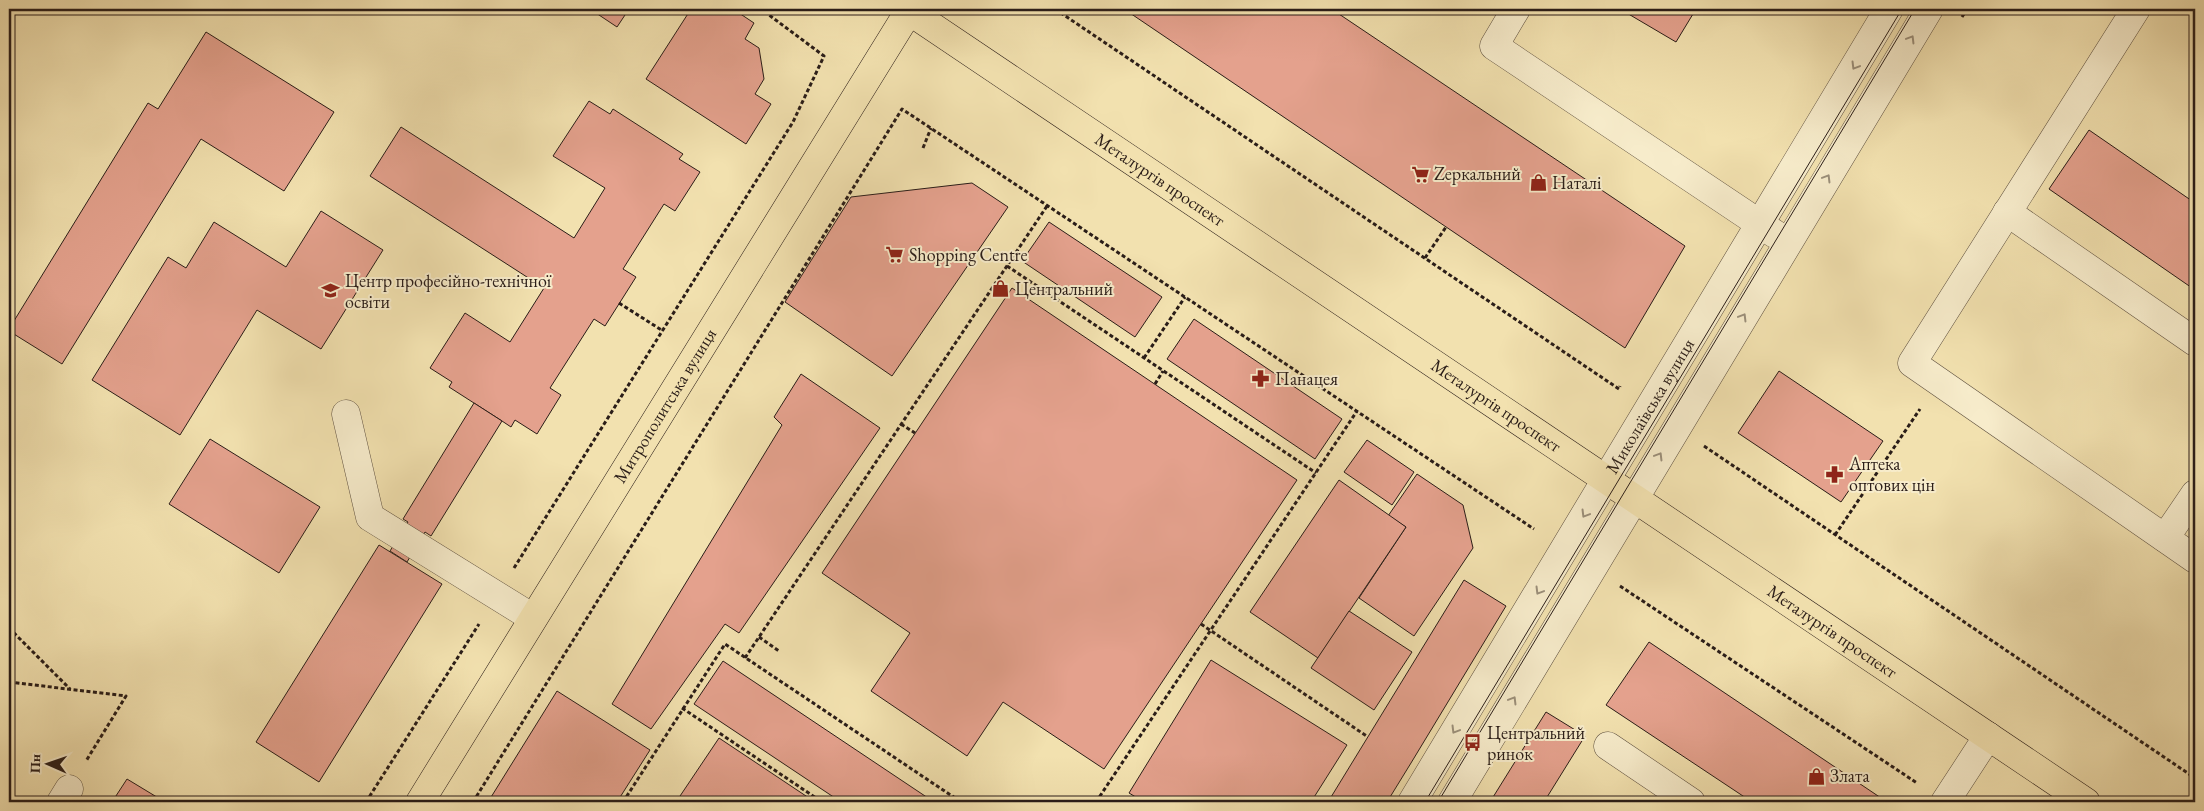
<svg xmlns="http://www.w3.org/2000/svg" width="2204" height="811" viewBox="0 0 2204 811" font-family="'EB Garamond',serif">
  <style>
    .building { fill: #e4a18d; stroke: #2a1d18 }
    .lines { fill: none; stroke-linecap: round; stroke-linejoin: round }
    .minor-casing { stroke: #5c4e3e; stroke-width: 29 }
    .major-casing { stroke: #2a1d18; stroke-width: 29 }
    .highway-casing { stroke: #2a1d18; stroke-width: 29 }
    .path { stroke: #2a1d18; stroke-width: 3; stroke-dasharray: 4 2.5; stroke-linecap: butt }
    .minor { stroke: #f7eccb; stroke-width: 28 }
    .major { stroke: #f2e1af; stroke-width: 28 }
    .highway { stroke: #f2e1af; stroke-width: 28 }
    .tram { stroke: #2a1d18; stroke-width: 1 }
    .oneway { stroke: #9b8f7a }
    .labels { text-anchor: middle; stroke-width: 4; stroke-linejoin: round; paint-order: stroke }
    .poi-label { font-size: 18px; fill: #2a1d18; stroke: #f7eccb; text-anchor: start }
    .street-label { font-size: 18px; fill: #2a1d18; stroke: #f7eccb }
  </style>
  <rect width="100%" height="100%" fill="#f2e1af"/>
  <filter id="stains"><feTurbulence type="fractalNoise" baseFrequency=".004" numOctaves="4"/><feColorMatrix values="0 0 0 0 .2 0 0 0 0 .09 0 0 0 0 .02 0 0 0 .5 -.17"/></filter>
  <radialGradient id="worn" r=".72"><stop offset=".6" stop-color="#630" stop-opacity="0"/><stop offset="1" stop-color="#630" stop-opacity=".3"/></radialGradient>
  <!-- building -->
  <g class="building">
    <path d="M590,9H629L617,27Z"/>
    <path d="M691,9H733L754,23L745,39L759,48L764,79L755,94L771,104L746,144L646,79Z"/>
    <path d="M1124,9H1338L1336,12L1685,246L1625,348Z"/>
    <path d="M1620,9H1696L1676,42Z"/>
    <path d="M206,32L334,112L284,191L201,139L62,364L9,331V329L148,103L158,109Z"/>
    <path d="M589,101L610,114L613,109L683,154L679,159L700,172L675,211L664,204L623,269L636,277L605,326L594,319L550,388L561,395L537,434L515,420L511,427L502,421L449,387L452,382L430,368L465,313L510,342L544,288L370,176L401,127L574,238L605,188L553,156Z"/>
    <path d="M2089,130L2195,203V290L2049,189Z"/>
    <path d="M972,183L1008,207L892,376L785,302L851,197Z"/>
    <path d="M321,211L383,250L321,349L257,310L180,435L92,380L168,257L186,268L214,222L286,267Z"/>
    <path d="M1049,222L1162,297L1135,337L1022,261Z"/>
    <path d="M1012,288L1297,480L1104,769L1003,702L967,756L871,691L910,633L822,573Z"/>
    <path d="M1194,319L1342,419L1315,459L1167,359Z"/>
    <path d="M1779,371L1883,441L1841,502L1738,433Z"/>
    <path d="M801,374L880,428L739,633L725,624L651,729L612,704L782,425L774,417Z"/>
    <path d="M474,403L502,421L431,536L425,532L407,562L390,551L408,522L403,519Z"/>
    <path d="M210,439L320,507L279,573L169,504Z"/>
    <path d="M1367,440L1414,472L1392,505L1344,472Z"/>
    <path d="M1417,474L1463,505L1473,548L1414,636L1359,598L1406,527L1388,516Z"/>
    <path d="M1339,480L1406,527L1318,658L1250,612Z"/>
    <path d="M379,545L442,584L319,782L256,742Z"/>
    <path d="M1464,580L1506,606L1411,763L1387,802H1328Z"/>
    <path d="M1349,611L1412,652L1374,710L1311,668Z"/>
    <path d="M1649,642L1887,802H1752L1606,705Z"/>
    <path d="M1211,660L1347,745L1311,802H1144L1129,793Z"/>
    <path d="M723,661L934,802H841L694,704Z"/>
    <path d="M557,691L650,750L617,802H488Z"/>
    <path d="M1546,712L1585,736L1544,802H1490Z"/>
    <path d="M719,738L815,802H676Z"/>
    <path d="M127,779L165,802H112Z"/>
  </g>
  <g class="lines">
    <defs>
      <g id="minor">
        <path d="M1516,9L1494,46L1775,234"/>
        <path d="M2136,9L1912,363L2195,559"/>
        <path d="M2007,212L2195,342"/>
        <path d="M346,414L370,517L533,618"/>
        <path d="M2165,538L2195,494"/>
        <path d="M1608,746L1691,802"/>
        <path d="M61,802L69,789"/>
        <path id="s1" d="M1412,802L1889,9"/>
        <path d="M1452,802L1929,9"/>
        <path d="M1945,802L1988,736"/>
      </g>
      <g id="major">
        <path id="s2" d="M420,802L909,11"/>
      </g>
      <g id="highway">
        <path id="s3" d="M906,9L2086,802"/>
      </g>
    </defs>
    <!-- minor casing -->
    <use href="#minor" class="minor-casing"/>
    <!-- major casing -->
    <use href="#major" class="major-casing"/>
    <!-- highway casing -->
    <use href="#highway" class="highway-casing"/>
    <!-- path -->
    <g class="path">
      <path d="M1055,9L1619,389L1620,386"/>
      <path d="M1962,17L1967,9"/>
      <path d="M923,148L931,128"/>
      <path d="M1425,258L1446,227"/>
      <path d="M1007,266L1316,473"/>
      <path d="M619,303L663,331"/>
      <path d="M1144,358L1185,297"/>
      <path d="M1155,384L1163,371"/>
      <path d="M901,424L915,433"/>
      <path d="M1704,446L2195,778"/>
      <path d="M1835,535L1920,409"/>
      <path d="M514,568L793,122L824,56L761,9"/>
      <path d="M1620,586L1917,783"/>
      <path d="M1201,624L1368,737"/>
      <path d="M9,628L70,689"/>
      <path d="M759,637L779,651"/>
      <path d="M745,658L1047,206"/>
      <path d="M9,682L126,696L86,761"/>
      <path d="M682,708L822,802"/>
      <path d="M366,802L479,624"/>
      <path d="M473,802L902,109L1534,529"/>
      <path d="M623,802L725,644L961,802"/>
      <path d="M1096,802L1357,411"/>
    </g>
    <!-- minor -->
    <use href="#minor" class="minor"/>
    <!-- major -->
    <use href="#major" class="major"/>
    <!-- highway -->
    <use href="#highway" class="highway"/>
    <!-- tram -->
    <g class="tram">
      <path d="M1425,802L1902,9"/>
      <path d="M1438,802L1915,9"/>
    </g>
  </g>
  <!-- one-way arrows -->
  <defs><path id="oneway-chevron" d="M-2-3.5L2.5 0L-2 3.5" fill="none" stroke-width="1.6" stroke-linecap="round" stroke-linejoin="round" transform="scale(1.25)"/></defs>
  <g class="oneway">
    <use href="#oneway-chevron" transform="translate(1911 39) rotate(-59)"/>
    <use href="#oneway-chevron" transform="translate(1855 66) rotate(121)"/>
    <use href="#oneway-chevron" transform="translate(1827 178) rotate(-59)"/>
    <use href="#oneway-chevron" transform="translate(1743 317) rotate(-59)"/>
    <use href="#oneway-chevron" transform="translate(1659 456) rotate(-59)"/>
    <use href="#oneway-chevron" transform="translate(1585 514) rotate(121)"/>
    <use href="#oneway-chevron" transform="translate(1539 591) rotate(121)"/>
    <use href="#oneway-chevron" transform="translate(1513 700) rotate(-59)"/>
    <use href="#oneway-chevron" transform="translate(1455 730) rotate(121)"/>
  </g>
  <!-- icons -->
  <defs>
    <symbol id="supermarket-bare" viewBox="-9 -9 18 18"><path d="M-6-5.5h2.5l.6 2H6L4.5 2H-2.5L-4.4-4H-6ZM-1.5 3.2a1.3 1.3 0 1 0 .1 0ZM3 3.2a1.3 1.3 0 1 0 .1 0Z" fill="#8f2418" stroke="#f7eccb" stroke-width="2.5" paint-order="stroke"/></symbol>
    <symbol id="shop-bare" viewBox="-9 -9 18 18"><path d="M-5-2.5h2.3a2.7 3.5 0 0 1 5.4 0H5L5.5 6h-11ZM-1.5-2.5h3a1.5 2.3 0 0 0-3 0Z" fill="#8f2418" stroke="#f7eccb" stroke-width="2.5" paint-order="stroke"/></symbol>
    <symbol id="university-bare" viewBox="-9 -9 18 18"><path d="M0-5L7-2L0 1L-7-2ZM-4 1L0 2.5L4 1V4Q0 6-4 4Z" fill="#8f2418" stroke="#f7eccb" stroke-width="2.5" paint-order="stroke"/></symbol>
    <symbol id="pharmacy-bare" viewBox="-9 -9 18 18"><path d="M-2-6h4v4h4v4h-4v4h-4v-4h-4v-4h4Z" fill="#8f2418" stroke="#f7eccb" stroke-width="2.5" paint-order="stroke"/></symbol>
    <symbol id="bus-bare" viewBox="-9 -9 18 18"><path d="M-5-6H5V4H4V6H2V4H-2V6H-4V4H-5ZM-3.5-4V0h7V-4ZM-3.5 1.2v1.5H-2V1.2ZM2 1.2v1.5H3.5V1.2Z" fill="#8f2418" stroke="#f7eccb" stroke-width="2.5" paint-order="stroke"/></symbol>
  </defs>
  <g fill-rule="evenodd">
    <use href="#supermarket-bare" x="1408" y="162" width="25" height="25"/>
    <use href="#shop-bare" x="1526" y="170" width="25" height="25"/>
    <use href="#supermarket-bare" x="882" y="242" width="25" height="25"/>
    <use href="#shop-bare" x="988" y="276" width="25" height="25"/>
    <use href="#university-bare" x="318" y="278" width="25" height="25"/>
    <use href="#pharmacy-bare" x="1248" y="366" width="25" height="25"/>
    <use href="#pharmacy-bare" x="1822" y="462" width="25" height="25"/>
    <use href="#bus-bare" x="1460" y="730" width="25" height="25"/>
    <use href="#shop-bare" x="1804" y="764" width="25" height="25"/>
  </g>
  <g class="labels">
    <!-- poi labels -->
    <g class="poi-label">
      <text x="1434" y="180">Zеркальний</text>
      <text x="1552" y="189">Наталі</text>
      <text x="909" y="261">Shopping Centre</text>
      <text x="345" y="287">Центр професійно-технічної<tspan x="345" dy="21">освіти</tspan></text>
      <text x="1015" y="295">Центральний</text>
      <text x="1275" y="385">Панацея</text>
      <text x="1849" y="470">Аптека<tspan x="1849" dy="21">оптових цін</tspan></text>
      <text x="1487" y="739">Центральний<tspan x="1487" dy="21">ринок</tspan></text>
      <text x="1830" y="782">Злата</text>
    </g>
    <!-- street labels -->
    <g class="street-label">
      <text dy="6" stroke="none"><textPath href="#s3" startOffset="306">Металургів проспект</textPath></text>
      <text dy="6" stroke="none"><textPath href="#s2" startOffset="466">Митрополитська вулиця</textPath></text>
      <text dy="6" stroke="none"><textPath href="#s3" startOffset="711">Металургів проспект</textPath></text>
      <text dy="6" stroke="none"><textPath href="#s1" startOffset="462">Миколаївська вулиця</textPath></text>
      <text dy="6" stroke="none"><textPath href="#s3" startOffset="1116">Металургів проспект</textPath></text>
    </g>
  </g>
  <!-- margin -->
  <rect width="2204" height="811" fill="none" stroke="#f2e1af" stroke-width="30"/>
  <rect x="10" y="10" width="2184" height="791" fill="none" stroke="#2a1d18" stroke-width="2.5"/>
  <rect x="15" y="15" width="2174" height="781" fill="none" stroke="#2a1d18"/>
  <!-- north arrow -->
  <g transform="translate(48 764) rotate(272)" stroke="#f7eccb" stroke-width="4" paint-order="stroke">
  <path d="M0-4L9 19L0 12L-9 19Z" fill="#2a1d18"/>
  <text y="-8" font-size="14" font-weight="bold" text-anchor="middle" fill="#2a1d18">Пн</text>
  </g>
  <rect width="100%" height="100%" filter="url(#stains)"/>
  <rect width="100%" height="100%" fill="url(#worn)"/>
</svg>
